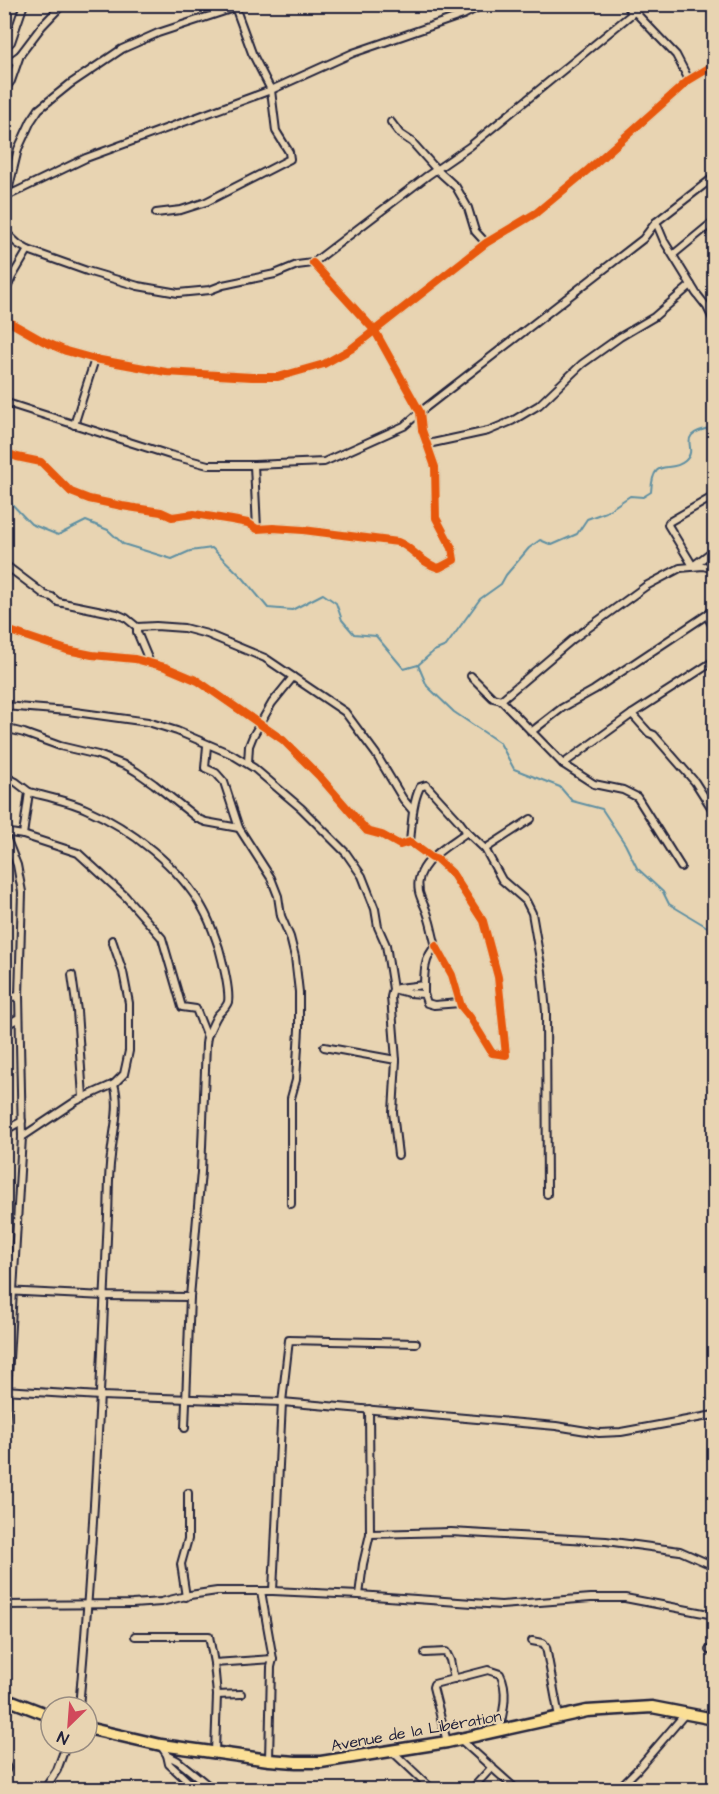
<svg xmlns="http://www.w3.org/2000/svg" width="719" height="1794" viewBox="0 0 719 1794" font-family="'Architects Daughter',sans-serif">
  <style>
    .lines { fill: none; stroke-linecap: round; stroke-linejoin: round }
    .stream { stroke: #6090a2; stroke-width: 2 }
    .street-casing { stroke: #22223b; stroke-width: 10 }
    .highway-casing { stroke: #22223b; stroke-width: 15 }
    .street { stroke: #e8d4b2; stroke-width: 6 }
    .highway { stroke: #fbdf96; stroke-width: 10 }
    .cycleway-casing { stroke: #e8d4b2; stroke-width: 11 }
    .cycleway { stroke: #e8590c; stroke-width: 8 }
    .labels { text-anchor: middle; stroke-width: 4.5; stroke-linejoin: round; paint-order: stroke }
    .street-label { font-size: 16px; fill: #22223b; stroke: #e8d4b2 }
  </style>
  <rect width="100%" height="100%" fill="#e8d4b2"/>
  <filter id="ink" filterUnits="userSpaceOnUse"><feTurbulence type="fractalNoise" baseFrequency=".0167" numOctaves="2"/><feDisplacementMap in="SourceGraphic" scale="12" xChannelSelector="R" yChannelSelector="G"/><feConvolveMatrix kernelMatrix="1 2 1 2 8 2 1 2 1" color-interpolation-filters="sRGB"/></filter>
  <g filter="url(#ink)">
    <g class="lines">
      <!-- stream -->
      <g class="stream">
        <path d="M4,498L7,499L31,524L58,535L86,521L108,530L123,544L172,559L190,551L212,548L244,579L268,608L292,610L323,594L336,603L342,620L354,634L376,636L404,669L418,665L427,686L454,712L500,743L514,769L560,787L572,801L602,809L625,844L637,868L663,892L669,904L714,931"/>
        <path d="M418,665L434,651L446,646L480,599L501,584L506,575L529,548L540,540L552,545L577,534L587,519L606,512L630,496L643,497L651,492C653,454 669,475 685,461C701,447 671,435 714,427"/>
      </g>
      <defs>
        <g id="street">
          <path d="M626,4L632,13"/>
          <path d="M635,12L676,55L689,80"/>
          <path d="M4,47L11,42L24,4"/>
          <path d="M4,57L13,60L20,55L42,26L63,4"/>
          <path d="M4,91L11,81L20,55"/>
          <path d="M391,122L400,134L412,142L436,169L456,187L468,208L475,231L486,243"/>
          <path d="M7,196L86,158L271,90L353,53L463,15L484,4"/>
          <path d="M4,208L18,149L31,121L39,109L70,84L122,49L158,33L246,4"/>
          <path d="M156,213L181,210L206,202L290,159L289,152L276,131L271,90L252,53L234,4"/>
          <path d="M656,222L664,241L696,293L707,307L714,321"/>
          <path d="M4,231L18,244L28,250L87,271L138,286L178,293L210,290L223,285L275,274L297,265L313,263L427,176L469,147L644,4"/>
          <path d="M674,254L714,221"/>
          <path d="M4,294L12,277L28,250"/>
          <path d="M4,319L43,341L66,351L95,359L166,372L252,377H278L324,364L351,349L486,243L536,213L589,169L689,80L714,65"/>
          <path d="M4,402L170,455L208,465H254L324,462L404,426L420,412L643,239L656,222L714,177"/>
          <path d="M74,425L95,359"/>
          <path d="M428,444L488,431L512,421L539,405L582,364L620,337L654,317L691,285"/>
          <path d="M4,452L17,457L41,462L71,492L89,499L122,506L161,512L172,517L194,514L232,520L248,523L257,529L273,528L303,530L398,542C412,547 422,564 439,568L454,560L452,548L436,518L435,467L422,430L420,412L375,331L313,263"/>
          <path d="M254,465L257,529"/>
          <path d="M714,496L669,522L668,525L693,566L714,550"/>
          <path d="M4,564L45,595L52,597L58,602L117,614L126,618L137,627V632L150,663"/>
          <path d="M707,615L714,629"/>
          <path d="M137,627L156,626L184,628L207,634L265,658L345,712L376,754L403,799L413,811"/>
          <path d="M4,629L67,650L92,655L135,659L165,667L198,681L283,740L320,777L367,831L382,835L400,845L410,842L432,858L438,860L452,873L483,921L498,977L506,1055L492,1053L470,1017L461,1006L452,975L436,946"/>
          <path d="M471,676L493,698L501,700L563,764L594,784L623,790L637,797L681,867"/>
          <path d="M501,700L573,639L646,586L680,568L703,566L714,569"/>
          <path d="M4,706L68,711L148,722L177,731L231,754L254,768L301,808L346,853L362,876L375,909L378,927L386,945L393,989L391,997L396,1060L393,1112L398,1155"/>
          <path d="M632,714L649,733L654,735L695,782L714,812"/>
          <path d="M4,728L24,733L60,746L98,755L127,766L137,772L154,784L198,819L206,822L239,828"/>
          <path d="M531,732L562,708L594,690L714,610"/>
          <path d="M207,746L205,768L216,773L224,782L239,828L271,878L278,896L281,916L290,937L295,957L299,992V1029L296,1080L291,1098V1204"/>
          <path d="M248,763L249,746L253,736L272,703L293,677"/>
          <path d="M563,764L632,714L714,661"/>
          <path d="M4,776L16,782L29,792L23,835"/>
          <path d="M29,792C48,797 68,801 86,809C130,828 180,867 203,909C210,921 214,934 219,948C222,959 230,991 228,1002C226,1008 220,1012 217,1016C213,1023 210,1030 207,1037"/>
          <path d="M4,832L23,835L78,853L125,896L162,938L182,1007L196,1009L207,1037L206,1044L201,1172L190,1297L185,1428"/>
          <path d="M4,832L17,865L22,892L19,996L22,1137L4,1445"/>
          <path d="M410,842C412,823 412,804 420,787L426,785L458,820L467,832L485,849L502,880L526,901L532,913L542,971L546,1012L547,1194"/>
          <path d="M485,849L531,819"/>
          <path d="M72,975L77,1011L83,1097"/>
          <path d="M398,988L424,985"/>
          <path d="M393,989L409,993L424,994L427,1003L434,1005L460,1003"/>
          <path d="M424,994C424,977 423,958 436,946C433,937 432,928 429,919C427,909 421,901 419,892C413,863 448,846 467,832"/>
          <path d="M4,998L19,996"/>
          <path d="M4,1026L19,1018"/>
          <path d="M324,1047L396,1060"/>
          <path d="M4,1131L22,1121"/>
          <path d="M22,1137L76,1101L114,1084L124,1074L129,1051V1003L123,972L112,940"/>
          <path d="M4,1291L105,1296L190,1297"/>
          <path d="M4,1390L100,1396L282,1402L556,1426L599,1433L621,1432L714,1415"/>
          <path d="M370,1534L451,1532L606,1541L680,1551L714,1566"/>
          <path d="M261,1591L273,1659L271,1667L269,1760"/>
          <path d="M273,1591L282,1402L289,1340L416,1343"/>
          <path d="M359,1595L363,1564L370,1534L369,1409"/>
          <path d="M186,1597L181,1564L188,1539V1493"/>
          <path d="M4,1605L132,1604L161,1602L190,1595L217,1591H273L359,1595L501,1605L591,1598H625L714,1615"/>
          <path d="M135,1636H209L214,1663L217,1695L215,1752"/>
          <path d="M532,1641L543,1643L546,1647L559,1717"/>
          <path d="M709,1650L714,1652"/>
          <path d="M425,1653L446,1652L450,1660L454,1679"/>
          <path d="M214,1663L273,1659"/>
          <path d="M217,1695L241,1694"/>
          <path d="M79,1707C94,1543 101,1379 108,1215C109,1196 108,1176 111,1156C113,1132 121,1107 114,1084"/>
          <path d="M461,1740L517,1790"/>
          <path d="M447,1742L433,1687L434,1684L488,1670L500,1674C509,1691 503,1713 499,1731"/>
          <path d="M161,1746L167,1755L169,1764L197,1790"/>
          <path d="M393,1752L433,1790"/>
          <path d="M167,1755L178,1761L214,1790"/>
          <path d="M4,1763L7,1768L4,1774"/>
          <path d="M44,1790L57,1770L67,1743"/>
          <path d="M471,1790L492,1767"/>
          <path d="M617,1790L636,1771L685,1714"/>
        </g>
        <g id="highway">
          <path d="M4,1698L51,1716"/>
          <path d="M87,1728L161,1745L269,1760L296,1762H321L447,1742L587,1711L652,1707L714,1719"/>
        </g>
      </defs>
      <!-- street casing -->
      <use href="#street" class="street-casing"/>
      <!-- highway casing -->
      <use href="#highway" class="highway-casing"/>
      <!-- street -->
      <use href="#street" class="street"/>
      <!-- highway -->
      <use href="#highway" class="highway"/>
      <defs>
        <g id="cycleway">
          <path d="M4,319L43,341L66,351L95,359L166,372L252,377H278L324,364L351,349L486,243L536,213L589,169L689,80L714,65"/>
          <path d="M4,452L17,457L41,462L71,492L89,499L122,506L161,512L172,517L194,514L232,520L248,523L257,529L273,528L303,530L398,542C412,547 422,564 439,568L454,560L452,548L436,518L435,467L422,430L420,412L375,331L313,263"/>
          <path d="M4,629L67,650L92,655L135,659L165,667L198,681L283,740L320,777L367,831L382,835L400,845L410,842L432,858L438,860L452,873L483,921L498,977L506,1055L492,1053L470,1017L461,1006L452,975L436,946"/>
        </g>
      </defs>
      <!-- cycleway casing -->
      <use href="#cycleway" class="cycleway-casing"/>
      <!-- cycleway -->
      <use href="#cycleway" class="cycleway"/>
    </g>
  </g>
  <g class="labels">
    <!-- street labels -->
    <g class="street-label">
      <text transform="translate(416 1730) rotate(-10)" y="6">Avenue de la Libération</text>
    </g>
  </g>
  <!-- margin -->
  <rect width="719" height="1794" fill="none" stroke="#e8d4b2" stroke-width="24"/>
  <rect x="12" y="12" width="695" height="1770" fill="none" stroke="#22223b" stroke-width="2" filter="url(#ink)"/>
  <!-- north arrow -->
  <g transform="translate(69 1725) rotate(205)"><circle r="28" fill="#e8d4b2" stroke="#998d82" stroke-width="1.5"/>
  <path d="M0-4.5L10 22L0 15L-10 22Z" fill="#d1495b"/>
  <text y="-9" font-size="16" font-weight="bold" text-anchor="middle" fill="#22223b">N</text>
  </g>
</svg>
